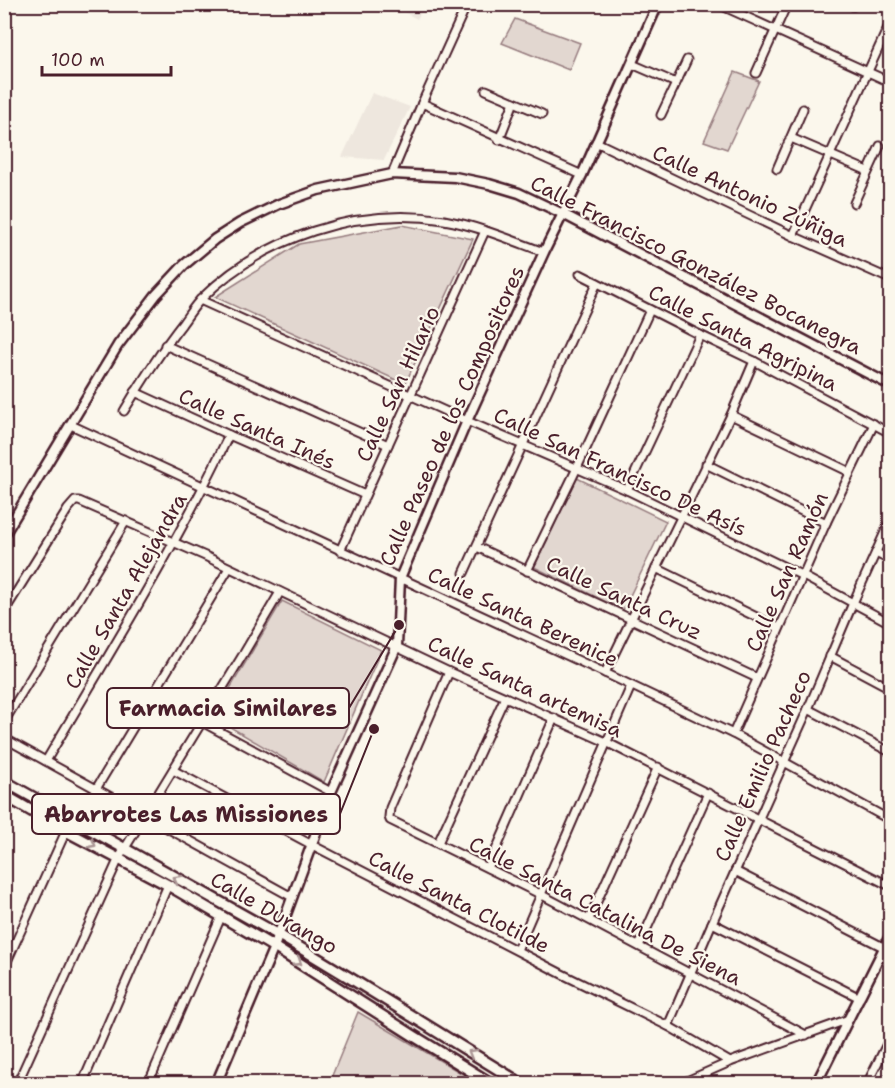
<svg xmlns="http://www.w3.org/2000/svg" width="895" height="1088" viewBox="0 0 895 1088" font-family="'Shantell Sans',sans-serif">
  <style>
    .built { fill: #eee7de }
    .green { fill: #e2d7d0; stroke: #967b7e; stroke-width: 1.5 }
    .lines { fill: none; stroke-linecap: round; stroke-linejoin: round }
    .minor-casing { stroke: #4a1f2b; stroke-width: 11 }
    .tertiary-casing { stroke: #4a1f2b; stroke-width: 13 }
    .secondary-casing { stroke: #4a1f2b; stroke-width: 14 }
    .minor { stroke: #fbf7ec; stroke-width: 7 }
    .tertiary { stroke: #fbf7ec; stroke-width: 8 }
    .secondary { stroke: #fbf7ec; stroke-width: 9 }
    .oneway { stroke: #ab9695 }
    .labels { text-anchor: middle; stroke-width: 4.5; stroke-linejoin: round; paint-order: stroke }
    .street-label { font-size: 21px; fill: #4a1f2b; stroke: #fbf7ec }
    .leader { fill: none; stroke: #4a1f2b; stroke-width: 2 }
    .callout-dot { fill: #4a1f2b; stroke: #fbf7ec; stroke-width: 2 }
    .callout { fill: #fbf7ec; stroke: #4a1f2b; stroke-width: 2 }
    .callout-label { font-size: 22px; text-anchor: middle; font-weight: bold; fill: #4a1f2b }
  </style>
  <rect width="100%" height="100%" fill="#fbf7ec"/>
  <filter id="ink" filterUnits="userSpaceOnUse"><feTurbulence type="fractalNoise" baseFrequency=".0167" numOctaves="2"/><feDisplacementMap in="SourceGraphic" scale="12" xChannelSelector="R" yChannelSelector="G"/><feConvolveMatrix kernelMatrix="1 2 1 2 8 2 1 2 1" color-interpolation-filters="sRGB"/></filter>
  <g filter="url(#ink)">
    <!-- built -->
    <g class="built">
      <path d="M390,5L425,4V5L417,19Z"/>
      <path d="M372,93L410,107L384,160L342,157Z"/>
    </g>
    <!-- green -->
    <g class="green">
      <path d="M515,19L580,43L569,70L502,43Z"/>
      <path d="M735,72L759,81L727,149L704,141Z"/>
      <path d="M402,225L473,239L405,384L215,297L299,244Z"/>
      <path d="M577,478L666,521L623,610L534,567Z"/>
      <path d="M282,601L381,650L324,782L213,717Z"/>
      <path d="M358,1012L478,1083H329Z"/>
    </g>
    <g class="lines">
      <defs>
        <g id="minor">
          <path d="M718,4L890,82"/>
          <path d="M853,6V4"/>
          <path d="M632,64L676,83"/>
          <path d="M756,73L787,4"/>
          <path d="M486,90L542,114"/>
          <path d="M422,103L582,175"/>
          <path d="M661,115L687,60"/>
          <path d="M791,138L868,171"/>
          <path d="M499,140L514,102"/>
          <path d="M596,142L793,236L890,279"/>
          <path d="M777,169L803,109"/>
          <path d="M392,174L422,103L467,4"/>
          <path d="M854,203L880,146"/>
          <path d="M793,236L890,23"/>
          <path d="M580,274L700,335L754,361L890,433"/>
          <path d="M200,300L467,421L627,490L803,576L890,623"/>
          <path d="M165,345L388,445"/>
          <path d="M135,392L229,435L365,495"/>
          <path d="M124,411C142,381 160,352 182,324C188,316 194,306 201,299C263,237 358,206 444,220C478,226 511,240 544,252"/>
          <path d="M731,415L850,472"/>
          <path d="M71,425L605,673L733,734L890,820"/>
          <path d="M706,464L826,523"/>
          <path d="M627,490L700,335"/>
          <path d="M477,547L757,678"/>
          <path d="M340,551L485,231"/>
          <path d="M876,553L890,560"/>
          <path d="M656,568L779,628"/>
          <path d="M527,571L577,468L650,310"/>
          <path d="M464,573L597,283"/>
          <path d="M4,612L68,509L75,501H79L205,556L449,672L606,742L890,886"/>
          <path d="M830,656L890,688"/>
          <path d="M449,672L390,808L389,817L390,820L540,894L806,1035"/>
          <path d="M605,673L731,415L754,361"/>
          <path d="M808,709L890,752"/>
          <path d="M4,722L126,521"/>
          <path d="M202,722L331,792"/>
          <path d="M733,734L826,523L874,424"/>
          <path d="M4,738L292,897"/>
          <path d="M46,761C109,654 175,548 229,435"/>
          <path d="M173,770L312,845L562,974L668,1026L730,1062"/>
          <path d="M96,789L229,568"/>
          <path d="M4,817L12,800"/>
          <path d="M438,843L505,697"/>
          <path d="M488,868L554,718"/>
          <path d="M735,871L885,948"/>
          <path d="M589,919L658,767"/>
          <path d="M712,923L860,998"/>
          <path d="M639,946L708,793"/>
          <path d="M517,950L631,686"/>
          <path d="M4,968L66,831"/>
          <path d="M668,1026L712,923L808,709L853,603L890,521"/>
          <path d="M17,1084L119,858L244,653L280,592"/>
          <path d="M82,1084L168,885"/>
          <path d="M148,1084L221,917"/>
          <path d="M680,1084L730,1062L849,1019"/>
          <path d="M867,1084L890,1038"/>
          <path d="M876,1084L890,1079"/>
        </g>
        <g id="tertiary">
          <path d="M4,535L118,345L156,295L184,265L215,239L240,223L279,204L318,190L392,174L455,177L489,184L519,193L563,214L890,385"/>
          <path d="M216,1084L274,947L331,792L397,646L400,578L467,421L544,252L582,175L658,4"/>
          <path d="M816,1084L890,936"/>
        </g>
        <g id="secondary">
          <path d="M4,781L279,935L350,978L522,1084"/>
          <path d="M4,795L66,831L168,885L274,947L414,1036L492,1084"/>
        </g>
      </defs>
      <!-- minor casing -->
      <use href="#minor" class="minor-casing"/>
      <!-- tertiary casing -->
      <use href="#tertiary" class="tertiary-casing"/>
      <!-- secondary casing -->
      <use href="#secondary" class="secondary-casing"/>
      <!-- minor -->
      <use href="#minor" class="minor"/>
      <!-- tertiary -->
      <use href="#tertiary" class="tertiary"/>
      <!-- secondary -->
      <use href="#secondary" class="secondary"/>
    </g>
    <!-- one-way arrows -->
    <defs><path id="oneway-chevron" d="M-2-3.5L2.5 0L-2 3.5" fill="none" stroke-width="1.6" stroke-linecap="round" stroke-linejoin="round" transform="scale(1.5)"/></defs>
    <g class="oneway">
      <use href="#oneway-chevron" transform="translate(92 844) rotate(28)"/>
      <use href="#oneway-chevron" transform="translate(177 879) rotate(-151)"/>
      <use href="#oneway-chevron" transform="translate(298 962) rotate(33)"/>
      <use href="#oneway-chevron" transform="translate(472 1053) rotate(-149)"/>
    </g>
  </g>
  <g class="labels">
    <!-- street labels -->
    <g class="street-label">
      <text transform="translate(750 196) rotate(25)" y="7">Calle Antonio Zúñiga</text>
      <text transform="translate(696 265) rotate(27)" y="7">Calle Francisco González Bocanegra</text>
      <text transform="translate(743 338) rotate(27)" y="7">Calle Santa Agripina</text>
      <text transform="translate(398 384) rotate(-65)" y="7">Calle San Hilario</text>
      <text transform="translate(452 416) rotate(-66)" y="7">Calle Paseo de los Compositores</text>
      <text transform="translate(257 429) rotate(24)" y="7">Calle Santa Inés</text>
      <text transform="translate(620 472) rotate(25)" y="7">Calle San Francisco De Asís</text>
      <text transform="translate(787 572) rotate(-66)" y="7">Calle San Ramón</text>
      <text transform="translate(126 591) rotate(-60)" y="7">Calle Santa Alejandra</text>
      <text transform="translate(624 598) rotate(25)" y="7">Calle Santa Cruz</text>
      <text transform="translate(523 617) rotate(25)" y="7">Calle Santa Berenice</text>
      <text transform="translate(525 687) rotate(25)" y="7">Calle Santa artemisa</text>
      <text transform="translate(763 766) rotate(-66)" y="7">Calle Emilio Pacheco</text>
      <text transform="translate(459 902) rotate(27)" y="7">Calle Santa Clotilde</text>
      <text transform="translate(605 911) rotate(27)" y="7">Calle Santa Catalina De Siena</text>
      <text transform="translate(274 913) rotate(30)" y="7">Calle Durango</text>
    </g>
  </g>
  <!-- callouts -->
  <path class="leader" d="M399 625L349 708M374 729L340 814"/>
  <g class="callout-dot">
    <circle cx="399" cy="625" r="6"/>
    <circle cx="374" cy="729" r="6"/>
  </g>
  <g class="callout">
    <rect x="107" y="688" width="242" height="40" rx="6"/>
    <rect x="32" y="794" width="308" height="40" rx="6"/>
  </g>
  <g class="callout-label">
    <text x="228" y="716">Farmacia Similares</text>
    <text x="186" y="822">Abarrotes Las Missiones</text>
  </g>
  <!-- margin -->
  <rect width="895" height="1088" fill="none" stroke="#fbf7ec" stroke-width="24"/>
  <rect x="12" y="12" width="871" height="1064" fill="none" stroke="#4a1f2b" stroke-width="2" filter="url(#ink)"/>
  <!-- scale -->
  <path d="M42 66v9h129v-9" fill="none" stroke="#4a1f2b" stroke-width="3"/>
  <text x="51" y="66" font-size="18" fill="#4a1f2b" stroke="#fbf7ec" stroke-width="4.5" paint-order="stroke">100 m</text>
</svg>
